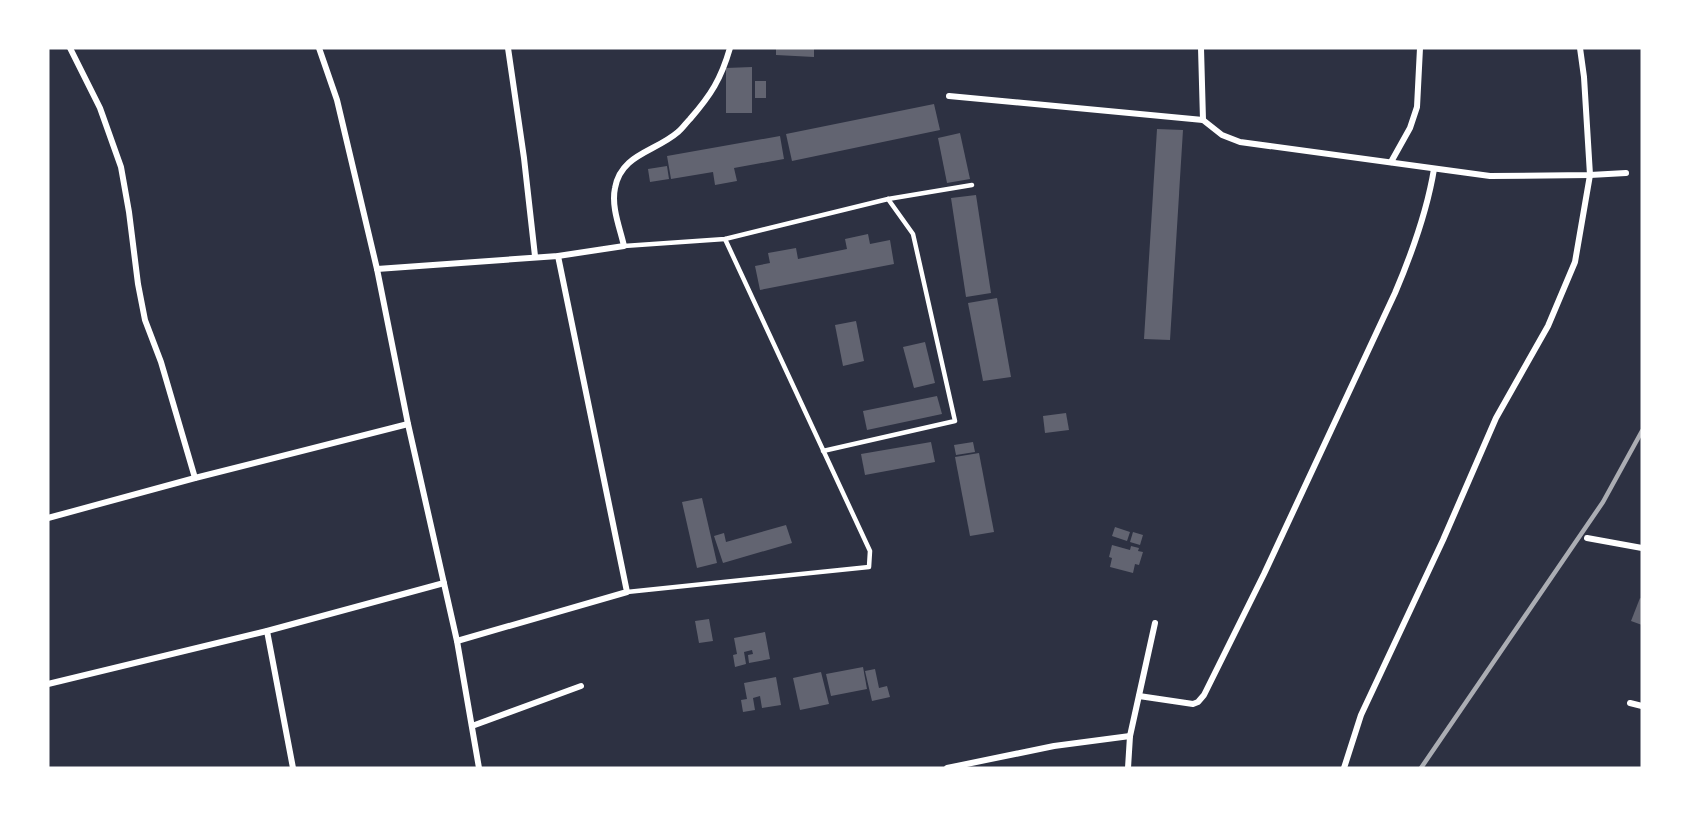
<svg xmlns="http://www.w3.org/2000/svg" width="1690" height="816" viewBox="0 0 1690 816" font-family="Roboto,sans-serif">
  <style>
    .building { fill: #626471 }
    .lines { fill: none; stroke-linecap: round; stroke-linejoin: round }
    .service { stroke: #fff; stroke-width: 4.5 }
    .minor { stroke: #fff; stroke-width: 6 }
    .rail { stroke: #abadb3; stroke-width: 4.5 }
  </style>
  <rect width="100%" height="100%" fill="#2d3142"/>
  <!-- building -->
  <g class="building">
    <path d="M776,48H814V57L776,55Z"/>
    <path d="M752,67V113H726V68Z"/>
    <rect x="755" y="81" width="11" height="17"/>
    <path d="M934,104L940,130L792,161L786,134Z"/>
    <path d="M1157,129L1183,130L1170,340L1144,339Z"/>
    <path d="M960,133L970,179L947,183L938,138Z"/>
    <path d="M780,136L784,159L734,168L737,181L715,185L713,172L671,179L667,156Z"/>
    <path d="M667,166L669,179L650,182L648,169Z"/>
    <path d="M976,195L991,293L966,297L951,198Z"/>
    <path d="M868,234L870,244L890,240L894,264L760,290L755,266L770,263L768,253L796,248L798,259L847,249L845,239Z"/>
    <path d="M997,298L1011,377L983,381L968,303Z"/>
    <path d="M856,321L864,361L843,366L835,325Z"/>
    <path d="M925,342L935,383L914,388L903,347Z"/>
    <path d="M937,396L942,414L867,430L863,411Z"/>
    <path d="M1066,413L1069,430L1045,433L1043,416Z"/>
    <path d="M931,442L935,462L865,475L861,454Z"/>
    <path d="M973,442L975,452L956,455L954,445Z"/>
    <path d="M979,453L994,532L970,536L955,457Z"/>
    <path d="M702,498L717,563L697,568L682,502Z"/>
    <path d="M786,525L792,543L723,563L714,536L724,533L726,542Z"/>
    <path d="M1115,527L1130,532L1127,541L1112,536Z"/>
    <path d="M1133,532L1143,535L1140,545L1130,542Z"/>
    <path d="M1112,545L1130,550L1131,546L1139,548L1138,551L1143,552L1139,565L1135,564L1133,573L1110,567L1112,558L1109,557Z"/>
    <path d="M1640,598L1642,599V625L1631,621Z"/>
    <path d="M709,619L713,641L699,643L695,621Z"/>
    <path d="M765,632L770,659L749,663L748,655L753,654L752,650L744,652L746,664L735,667L733,655L737,654L734,638Z"/>
    <path d="M863,667L867,689L831,696L826,674Z"/>
    <path d="M875,669L879,688L887,686L890,697L872,701L865,671Z"/>
    <path d="M821,672L829,704L800,710L793,678Z"/>
    <path d="M776,677L781,705L762,708L760,696L753,698L755,710L743,712L741,700L747,699L744,683Z"/>
  </g>
  <g class="lines">
    <!-- service -->
    <g class="service">
      <path d="M624,246L725,239L888,199L972,185"/>
      <path d="M823,451L955,421L913,234L888,199"/>
      <path d="M627,592L869,567L870,551L725,239"/>
    </g>
    <!-- minor -->
    <g class="minor">
      <path d="M70,48L100,108L121,167L129,212L138,284L145,320L161,362L195,478"/>
      <path d="M319,48L337,100L377,269L408,424L457,641L479,768"/>
      <path d="M508,48L524,158L535,256"/>
      <path d="M1201,48L1203,120"/>
      <path d="M949,96L1203,120L1222,135L1240,142L1490,176L1590,175L1626,173"/>
      <path d="M1391,162L1410,128L1417,107L1420,48"/>
      <path d="M377,269L558,256L624,246C620,228 611,207 615,188C621,154 655,152 678,132C682,129 686,123 690,119C711,95 721,79 730,48"/>
      <path d="M48,518L195,478L408,424"/>
      <path d="M1587,538L1642,548"/>
      <path d="M267,631L293,768"/>
      <path d="M457,641L627,592L558,256"/>
      <path d="M48,684L267,631L444,583"/>
      <path d="M1139,696L1193,704L1198,702L1204,695L1264,574L1395,293C1412,253 1427,212 1434,169"/>
      <path d="M1630,703L1642,706"/>
      <path d="M472,726L581,686"/>
      <path d="M1130,736L1155,623"/>
      <path d="M947,768L1054,746L1130,736L1128,768"/>
      <path d="M1344,768L1361,715L1443,540L1496,418L1548,326L1575,262L1590,175L1584,77L1580,48"/>
    </g>
    <!-- rail -->
    <path class="rail" d="M1421,768L1603,502L1642,431"/>
  </g>
  <!-- border -->
  <rect width="1690" height="816" fill="none" stroke="#ffffff" stroke-width="99"/>
</svg>
